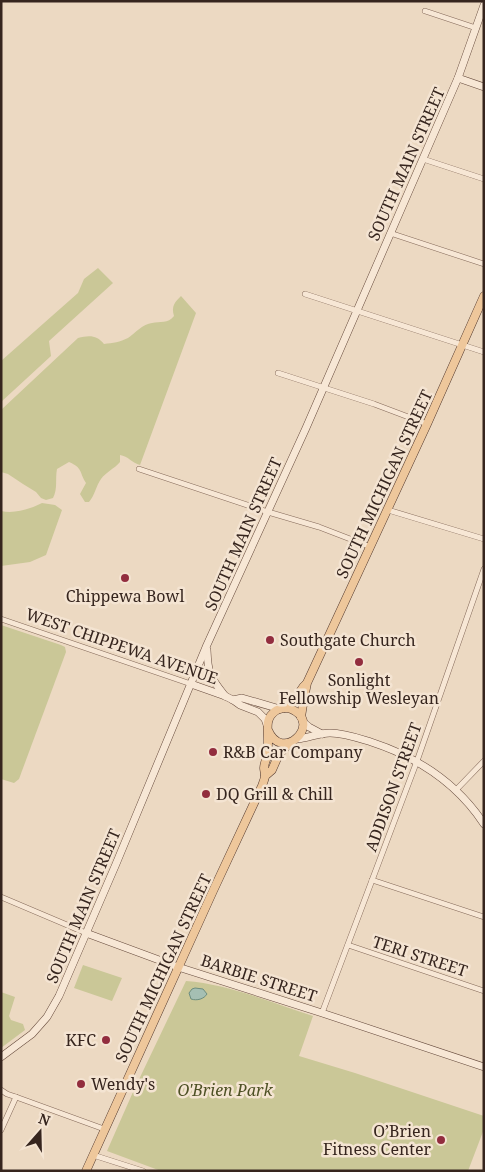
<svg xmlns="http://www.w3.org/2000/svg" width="485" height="1172" viewBox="0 0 485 1172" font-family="'Noto Serif',serif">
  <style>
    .green { fill: #cac797 }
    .water { fill: #a5bfb3; stroke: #6c8d7f }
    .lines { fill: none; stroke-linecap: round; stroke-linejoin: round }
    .street-casing { stroke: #856a5a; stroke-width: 6 }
    .secondary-casing { stroke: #674b3d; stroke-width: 8 }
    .primary-casing { stroke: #53392e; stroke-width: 9 }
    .street { stroke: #f7e7d5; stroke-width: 5 }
    .secondary { stroke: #f7e7d5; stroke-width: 7 }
    .primary { stroke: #eec79b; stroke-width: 8 }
    .poi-dot { fill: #922d3e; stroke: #f4e4d2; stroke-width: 2 }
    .labels { text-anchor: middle; stroke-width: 5; stroke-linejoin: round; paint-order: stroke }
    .street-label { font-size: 16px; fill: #36251e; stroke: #f4e4d2 }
    .poi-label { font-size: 16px; fill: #36251e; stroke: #f4e4d2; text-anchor: start }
    .park-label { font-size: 16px; font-style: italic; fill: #4e5125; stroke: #f4e4d2 }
  </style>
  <rect width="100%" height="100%" fill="#ecd9c2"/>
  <!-- green -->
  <g class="green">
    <path d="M98,268L113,283L49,341L51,356L1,402V361L78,293L84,279Z"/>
    <path d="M181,296L196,313L140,465C132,463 128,456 120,455V462C114,469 106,472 101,479C96,486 95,495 89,502H85L80,494L86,483C79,472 83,468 69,462L57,469C55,479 58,489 53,498L46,500L41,498L36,492L23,484L8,474L1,472V410L78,338C89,335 97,335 104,344C113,343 120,342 128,338C135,333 143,324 152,323C160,321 168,324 174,316C171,306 175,302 181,296Z"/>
    <path d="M42,503L55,505L62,510L46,555L30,562L1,566V511C15,514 30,509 42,503Z"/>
    <path d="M1,625L61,645L65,647L66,652L19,779L14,783L1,779Z"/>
    <path d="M83,965L122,978L112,1001L74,988Z"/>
    <path d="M186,981C228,984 273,1003 313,1016L299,1056L355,1073L484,1116V1129L468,1171H161L107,1151L133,1092Z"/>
    <path d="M1,992L15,997L9,1016L11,1020L23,1024L25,1030L1,1048Z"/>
  </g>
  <!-- water -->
  <path class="water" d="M195,988L203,989L207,994C204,999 197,1001 191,999L189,993L192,989Z"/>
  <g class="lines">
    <defs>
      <g id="street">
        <path d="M425,11L476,28"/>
        <path d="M423,159L484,179"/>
        <path d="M390,233L484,264"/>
        <path d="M305,294L484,352"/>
        <path d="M278,373L374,404L427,424"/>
        <path d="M139,469L268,512L319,527L371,547"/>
        <path d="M388,510L484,539"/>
        <path d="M1,619L191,684"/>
        <path d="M456,790L484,761"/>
        <path d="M372,880L484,917"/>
        <path d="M1,897L86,933"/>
        <path d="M348,945L484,991"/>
        <path d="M322,1013L417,761L484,569"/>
        <path d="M1,1090L7,1094L16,1097L104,1129"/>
        <path d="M1,1130L16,1097"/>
        <path d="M93,1155L143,1171"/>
      </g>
      <g id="secondary">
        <path d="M458,78L484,87"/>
        <path d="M207,650C208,675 210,677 225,696"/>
        <path d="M191,684L225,696L233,700L240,705L258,712L265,719L267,725"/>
        <path d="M233,700L242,698L280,709"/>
        <path d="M303,722L309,727L322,734"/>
        <path d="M297,739C308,738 319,733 330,733C344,733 358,738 371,742C417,757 457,783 484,824"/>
        <path d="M86,933L178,967L322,1013L484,1067"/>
        <path d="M1,1057L32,1034L47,1017L59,996L116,864L206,647L306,428L458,78L484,5"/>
      </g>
      <g id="primary">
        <path d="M284,708C289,704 294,700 298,695C301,690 302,687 306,684"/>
        <path d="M301,717L304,698L307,683L427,424L484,296"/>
        <path d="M265,776L272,770L279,754L290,743"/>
        <path d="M86,1171L213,891L262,786C263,783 265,779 265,775C265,773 264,770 264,768C264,764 266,760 267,757C268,752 268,746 268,741C268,735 267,728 268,722C269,717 272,713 277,710C283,707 289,707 295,711C320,726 282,763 268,730"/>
      </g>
    </defs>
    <!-- street casing -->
    <use href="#street" class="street-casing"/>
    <!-- secondary casing -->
    <use href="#secondary" class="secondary-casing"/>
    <!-- primary casing -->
    <use href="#primary" class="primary-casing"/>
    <!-- street -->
    <use href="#street" class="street"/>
    <!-- secondary -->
    <use href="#secondary" class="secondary"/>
    <!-- primary -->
    <use href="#primary" class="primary"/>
  </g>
  <!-- markers -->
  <g class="poi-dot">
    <circle cx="125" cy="578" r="5"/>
    <circle cx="270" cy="640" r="5"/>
    <circle cx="359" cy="662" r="5"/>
    <circle cx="213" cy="752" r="5"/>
    <circle cx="206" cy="794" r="5"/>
    <circle cx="106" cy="1040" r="5"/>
    <circle cx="81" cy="1084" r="5"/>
    <circle cx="441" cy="1140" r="5"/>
  </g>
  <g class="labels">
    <!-- street labels -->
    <g class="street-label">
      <text transform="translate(406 164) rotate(-66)" y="6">SOUTH MAIN STREET</text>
      <text transform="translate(384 484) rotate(-65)" y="6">SOUTH MICHIGAN STREET</text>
      <text transform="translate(243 534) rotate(-66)" y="6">SOUTH MAIN STREET</text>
      <text transform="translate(122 646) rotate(19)" y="6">WEST CHIPPEWA AVENUE</text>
      <text transform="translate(393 787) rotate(-70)" y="6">ADDISON STREET</text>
      <text transform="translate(83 906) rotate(-67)" y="6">SOUTH MAIN STREET</text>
      <text transform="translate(420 956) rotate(18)" y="6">TERI STREET</text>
      <text transform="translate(163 968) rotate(-65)" y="6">SOUTH MICHIGAN STREET</text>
      <text transform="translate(259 978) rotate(18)" y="6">BARBIE STREET</text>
    </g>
    <!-- poi labels -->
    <g class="poi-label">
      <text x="125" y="602" text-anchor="middle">Chippewa Bowl</text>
      <text x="280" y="646">Southgate Church</text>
      <text x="359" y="686" text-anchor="middle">Sonlight<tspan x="359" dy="18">Fellowship Wesleyan</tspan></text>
      <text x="223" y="758">R&amp;B Car Company</text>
      <text x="216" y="800">DQ Grill &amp; Chill</text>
      <text x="96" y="1046" text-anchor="end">KFC</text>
      <text x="91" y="1090">Wendy's</text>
      <text x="431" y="1137" text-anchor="end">O’Brien<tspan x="431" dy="18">Fitness Center</tspan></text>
    </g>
    <!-- park labels -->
    <g class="park-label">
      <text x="225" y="1096">O'Brien Park</text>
    </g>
  </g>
  <!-- border -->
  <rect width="485" height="1172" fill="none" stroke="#36251e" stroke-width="5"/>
  <!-- north arrow -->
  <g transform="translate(40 1132) rotate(20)" stroke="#f4e4d2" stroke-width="4" paint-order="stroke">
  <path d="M0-4L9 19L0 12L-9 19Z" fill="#36251e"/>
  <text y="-8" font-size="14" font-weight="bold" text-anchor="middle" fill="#36251e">N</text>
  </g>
</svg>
